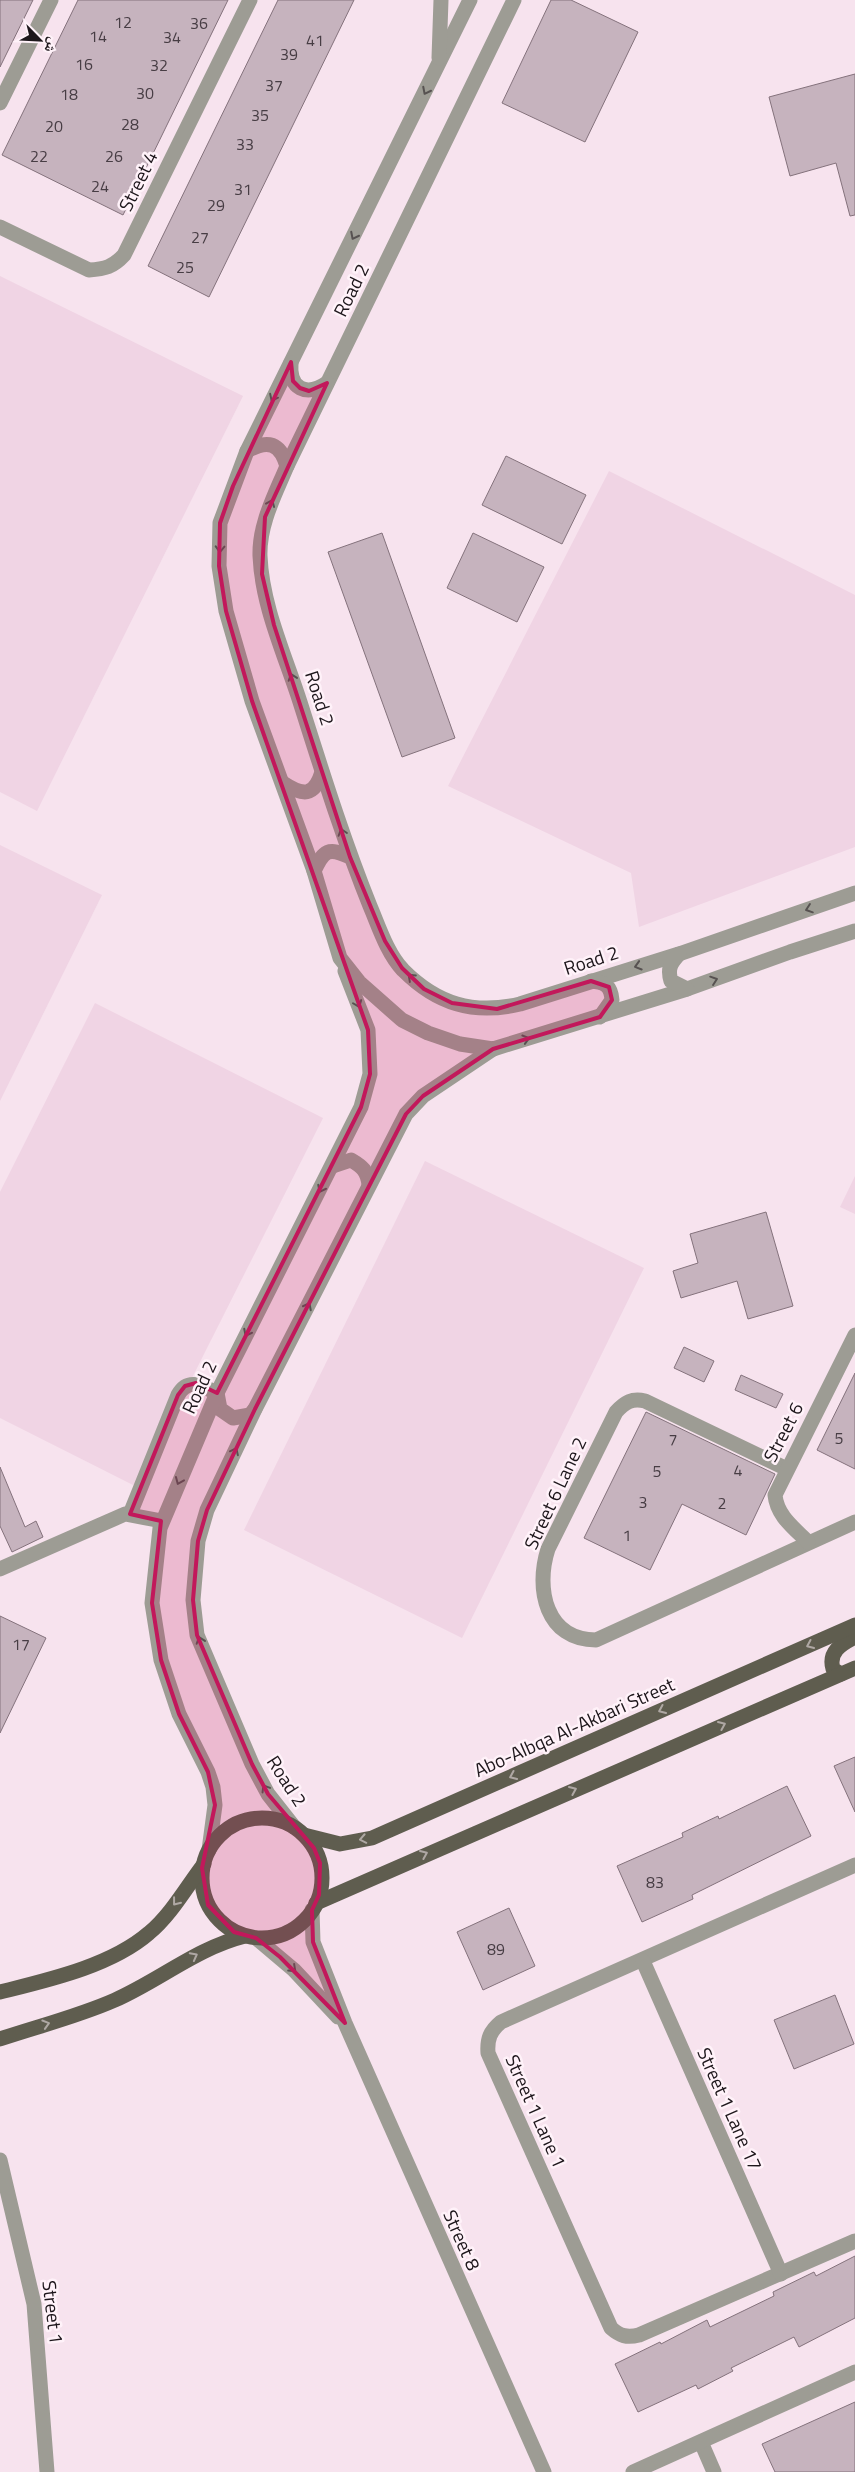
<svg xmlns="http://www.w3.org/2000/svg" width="855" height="2472" viewBox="0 0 855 2472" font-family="'Titillium Web','Noto Naskh Arabic',sans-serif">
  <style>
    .built { fill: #f0d4e4 }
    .building { fill: #c6b3be; stroke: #84727c }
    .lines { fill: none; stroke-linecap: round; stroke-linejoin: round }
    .minor { stroke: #9d9c94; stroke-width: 15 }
    .major { stroke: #5f5d4f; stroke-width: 15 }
    .oneway { stroke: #575251 }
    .oneway2 { stroke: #afa8a4 }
    .marked { fill: #c2185b; fill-opacity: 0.2; stroke: #c2185b; stroke-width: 4; stroke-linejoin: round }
    .labels { text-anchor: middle; stroke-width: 5; stroke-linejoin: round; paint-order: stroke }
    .number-label { font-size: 16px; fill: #473d44 }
    .street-label { font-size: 19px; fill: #1d161b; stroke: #fff2f9 }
  </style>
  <rect width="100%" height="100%" fill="#f7e3ee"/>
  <!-- built -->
  <g class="built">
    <path d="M0,276L243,396L37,811L0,792Z"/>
    <path d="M609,471L855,595V847L639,927L631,873L448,786Z"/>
    <path d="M0,845L102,895L0,1101Z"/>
    <path d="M95,1003L323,1118L137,1487L0,1418V1192Z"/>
    <path d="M425,1161L644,1268L462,1638L244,1530Z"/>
    <path d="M855,1176V1214L840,1207Z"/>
  </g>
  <!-- building -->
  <g class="building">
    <path d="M0,0H33L0,67Z"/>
    <path d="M78,0H228L123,215L2,155Z"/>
    <path d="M278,0H354L209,297L148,266Z"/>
    <path d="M551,0H571L638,32L585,142L502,103Z"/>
    <path d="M855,74V215L850,216L836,163L790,176L769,97Z"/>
    <path d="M506,456L586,495L562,544L482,505Z"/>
    <path d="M382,533L455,738L402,757L328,552Z"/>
    <path d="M473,533L544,567L517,622L447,588Z"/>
    <path d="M766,1212L793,1306L748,1319L737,1281L681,1298L673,1271L698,1263L690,1234Z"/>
    <path d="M684,1347L714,1361L704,1382L674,1368Z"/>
    <path d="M855,1373V1469L817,1450Z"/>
    <path d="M741,1375L783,1394L776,1408L735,1390Z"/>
    <path d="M646,1412L775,1474L746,1535L682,1504L650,1570L584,1538Z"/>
    <path d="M0,1467L25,1527L36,1521L43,1537L12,1552L0,1526Z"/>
    <path d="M0,1616L46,1638L0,1733Z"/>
    <path d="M855,1757V1812L834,1766Z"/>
    <path d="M787,1786L811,1836L692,1895L693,1899L642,1922L617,1866L683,1837L682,1833L718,1816L719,1819Z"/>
    <path d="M509,1908L535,1966L483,1990L457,1932Z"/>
    <path d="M835,1995L854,2044L794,2069L774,2020Z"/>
    <path d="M855,2256V2318L799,2347L794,2337L731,2368L733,2371L698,2389L696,2385L638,2412L615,2364L660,2342L661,2344L707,2320L710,2327L774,2296L773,2292L814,2272L816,2276Z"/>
    <path d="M855,2402V2472H775L762,2444Z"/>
  </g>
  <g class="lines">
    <!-- minor -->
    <g class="minor">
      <path d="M470,0L247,451L220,523L219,566L226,611L252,701L314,871L340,958L359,982L402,1020L428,1033L460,1044L493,1049L687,989L790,952L855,931"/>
      <path d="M514,0L287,466C275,495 259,524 260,556C262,606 285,655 300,702C322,771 343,839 370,906C379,927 387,953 403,970C437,1004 473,1015 520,1004L679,954L855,893"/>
      <path d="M439,58L441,0"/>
      <path d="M0,103L51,0"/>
      <path d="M0,227L89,270C105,269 113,267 124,255L250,0"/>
      <path d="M291,363C289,389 306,397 327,383"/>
      <path d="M247,451C268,439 280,443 287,466"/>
      <path d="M283,783C303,796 314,797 322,772"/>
      <path d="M314,871C324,850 328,847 350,857"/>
      <path d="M679,954C671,963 667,968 671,981L687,989"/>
      <path d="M591,981C605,982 611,986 612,1000L600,1017"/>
      <path d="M333,1166L351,1160C363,1167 367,1171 369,1184"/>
      <path d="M787,1469L645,1401C632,1398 625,1402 616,1412L548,1549C535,1589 546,1640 596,1640L855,1522"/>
      <path d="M130,1514L178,1395C188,1377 202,1386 217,1393L220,1409L233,1418L250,1415L255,1409"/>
      <path d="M808,1542C794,1528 777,1516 775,1495L855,1335"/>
      <path d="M0,1569L125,1514L162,1521"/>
      <path d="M294,1827L268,1794L252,1764L197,1635L193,1600L198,1541L207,1510L255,1409L406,1114L423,1096L493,1049"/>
      <path d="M209,1850L215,1805L213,1787L208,1772L179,1714L161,1660L152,1603L160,1528L217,1393L361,1107L370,1074L368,1030L345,971"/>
      <path d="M855,1865L501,2022C490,2031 487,2039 488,2053L611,2328C620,2336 627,2338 639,2335L855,2241"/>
      <path d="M312,1910L313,1942L345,2023L544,2472"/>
      <path d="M256,1938L294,1970L338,2017"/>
      <path d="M643,1961L781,2274"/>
      <path d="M0,2160L34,2304L47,2472"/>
      <path d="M701,2442L714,2472"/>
      <path d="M633,2472L855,2372"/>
    </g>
    <!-- major -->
    <g class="major">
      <path d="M841,1674L833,1669C828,1652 841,1644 855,1637"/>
      <circle cx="262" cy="1878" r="60"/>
      <path d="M304,1835L340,1844L372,1838L855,1625"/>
      <path d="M316,1903L855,1668"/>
      <path d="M0,1992C48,1980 111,1966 149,1933C171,1915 187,1886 204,1864"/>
      <path d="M0,2039C39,2026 79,2016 115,2000C160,1980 197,1948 245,1936"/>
    </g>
  </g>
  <!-- one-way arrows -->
  <defs><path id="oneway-chevron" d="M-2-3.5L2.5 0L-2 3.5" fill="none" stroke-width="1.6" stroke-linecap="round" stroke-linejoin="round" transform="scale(1.25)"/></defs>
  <g class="oneway">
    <use href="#oneway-chevron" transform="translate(426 91) rotate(117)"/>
    <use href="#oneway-chevron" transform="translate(354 236) rotate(117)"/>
    <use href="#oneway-chevron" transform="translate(273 398) rotate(116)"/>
    <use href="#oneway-chevron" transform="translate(271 503) rotate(-67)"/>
    <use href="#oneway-chevron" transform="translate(220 549) rotate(92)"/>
    <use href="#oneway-chevron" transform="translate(292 677) rotate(-109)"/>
    <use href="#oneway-chevron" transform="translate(342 832) rotate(-108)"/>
    <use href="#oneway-chevron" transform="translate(809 909) rotate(161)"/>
    <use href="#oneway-chevron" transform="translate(638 966) rotate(163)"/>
    <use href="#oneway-chevron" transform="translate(411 977) rotate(-137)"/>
    <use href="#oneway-chevron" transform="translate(714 980) rotate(-19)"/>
    <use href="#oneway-chevron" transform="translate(358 1004) rotate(69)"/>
    <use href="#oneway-chevron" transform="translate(526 1039) rotate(-17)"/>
    <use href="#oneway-chevron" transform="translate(321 1189) rotate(117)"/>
    <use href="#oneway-chevron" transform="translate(308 1306) rotate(-63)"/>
    <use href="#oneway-chevron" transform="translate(247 1333) rotate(117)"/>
    <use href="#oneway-chevron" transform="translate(235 1451) rotate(-64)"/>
    <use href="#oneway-chevron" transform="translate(179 1481) rotate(113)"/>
    <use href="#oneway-chevron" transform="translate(200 1640) rotate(-109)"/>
    <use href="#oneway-chevron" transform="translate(265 1788) rotate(-121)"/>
    <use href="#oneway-chevron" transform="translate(293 1969) rotate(43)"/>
  </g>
  <g class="oneway2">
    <use href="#oneway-chevron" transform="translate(810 1645) rotate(156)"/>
    <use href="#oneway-chevron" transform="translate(662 1710) rotate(156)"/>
    <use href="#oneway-chevron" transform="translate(722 1725) rotate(-23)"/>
    <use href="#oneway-chevron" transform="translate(513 1776) rotate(156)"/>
    <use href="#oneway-chevron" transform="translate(573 1790) rotate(-23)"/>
    <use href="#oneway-chevron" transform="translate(363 1839) rotate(169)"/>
    <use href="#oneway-chevron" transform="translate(424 1854) rotate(-23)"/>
    <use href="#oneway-chevron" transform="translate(176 1902) rotate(128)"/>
    <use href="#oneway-chevron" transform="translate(194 1956) rotate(-28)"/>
    <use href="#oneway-chevron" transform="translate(46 2024) rotate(-17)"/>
  </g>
  <!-- marked area -->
  <path class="marked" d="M291,362L293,381L300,388L309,391L327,383L265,517L262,574L274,625L350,857L385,941L402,968L424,989L452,1003L497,1009L591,981L609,987L612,1000L600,1017L493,1049L423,1096L406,1114L255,1409L207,1510L198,1541L193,1600L197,1635L252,1764L268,1794L314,1848L320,1863L319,1895L312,1910L313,1942L345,2023L280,1957L256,1938L234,1932L208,1905L202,1868L215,1805L208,1772L179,1714L161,1660L152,1603L161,1521L130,1514L178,1395L185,1386L196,1383L217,1393L361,1107L370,1074L368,1030L252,701L226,611L219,566L220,523L233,486Z"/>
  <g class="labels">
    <!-- number labels -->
    <g class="number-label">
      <text x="123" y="28">12</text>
      <text x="199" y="29">36</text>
      <text x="98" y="42">14</text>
      <text x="172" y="43">34</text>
      <text x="315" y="46">41</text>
      <text x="289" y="60">39</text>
      <text x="84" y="70">16</text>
      <text x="159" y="71">32</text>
      <text x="274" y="91">37</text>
      <text x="145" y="99">30</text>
      <text x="69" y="100">18</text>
      <text x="260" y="121">35</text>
      <text x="130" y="130">28</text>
      <text x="54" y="132">20</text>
      <text x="245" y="150">33</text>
      <text x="39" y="162">22</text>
      <text x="114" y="162">26</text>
      <text x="100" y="192">24</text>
      <text x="243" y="195">31</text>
      <text x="216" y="211">29</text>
      <text x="200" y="243">27</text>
      <text x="185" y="273">25</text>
      <text x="839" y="1444">5</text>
      <text x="673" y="1445">7</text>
      <text x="738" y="1476">4</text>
      <text x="657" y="1477">5</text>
      <text x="643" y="1508">3</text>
      <text x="722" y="1509">2</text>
      <text x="627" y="1541">1</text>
      <text x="21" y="1650">17</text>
      <text x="655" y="1888">83</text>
      <text x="496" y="1955">89</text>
    </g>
    <!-- street labels -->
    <g class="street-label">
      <text transform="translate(138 181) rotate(-64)" y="7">Street 4</text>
      <text transform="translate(351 290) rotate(-64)" y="7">Road 2</text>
      <text transform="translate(320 698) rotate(72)" y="7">Road 2</text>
      <text transform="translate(591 960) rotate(-18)" y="7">Road 2</text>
      <text transform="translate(199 1387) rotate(-65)" y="7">Road 2</text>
      <text transform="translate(783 1432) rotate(-63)" y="7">Street 6</text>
      <text transform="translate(555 1493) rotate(-65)" y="7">Street 6 Lane 2</text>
      <text transform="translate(574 1727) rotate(-24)" y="7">Abo-Albqa Al-Akbari Street</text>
      <text transform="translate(287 1781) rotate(57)" y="7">Road 2</text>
      <text transform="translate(730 2109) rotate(66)" y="7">Street 1 Lane 17</text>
      <text transform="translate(536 2111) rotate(66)" y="7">Street 1 Lane 1</text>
      <text transform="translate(462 2240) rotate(66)" y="7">Street 8</text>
      <text transform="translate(53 2312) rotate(83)" y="7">Street 1</text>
    </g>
  </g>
  <!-- north arrow -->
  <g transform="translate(40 40) rotate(114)" stroke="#fff2f9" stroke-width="4" paint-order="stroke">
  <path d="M0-4L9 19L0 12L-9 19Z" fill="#1d161b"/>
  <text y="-8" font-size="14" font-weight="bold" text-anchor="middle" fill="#1d161b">ش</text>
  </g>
</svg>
